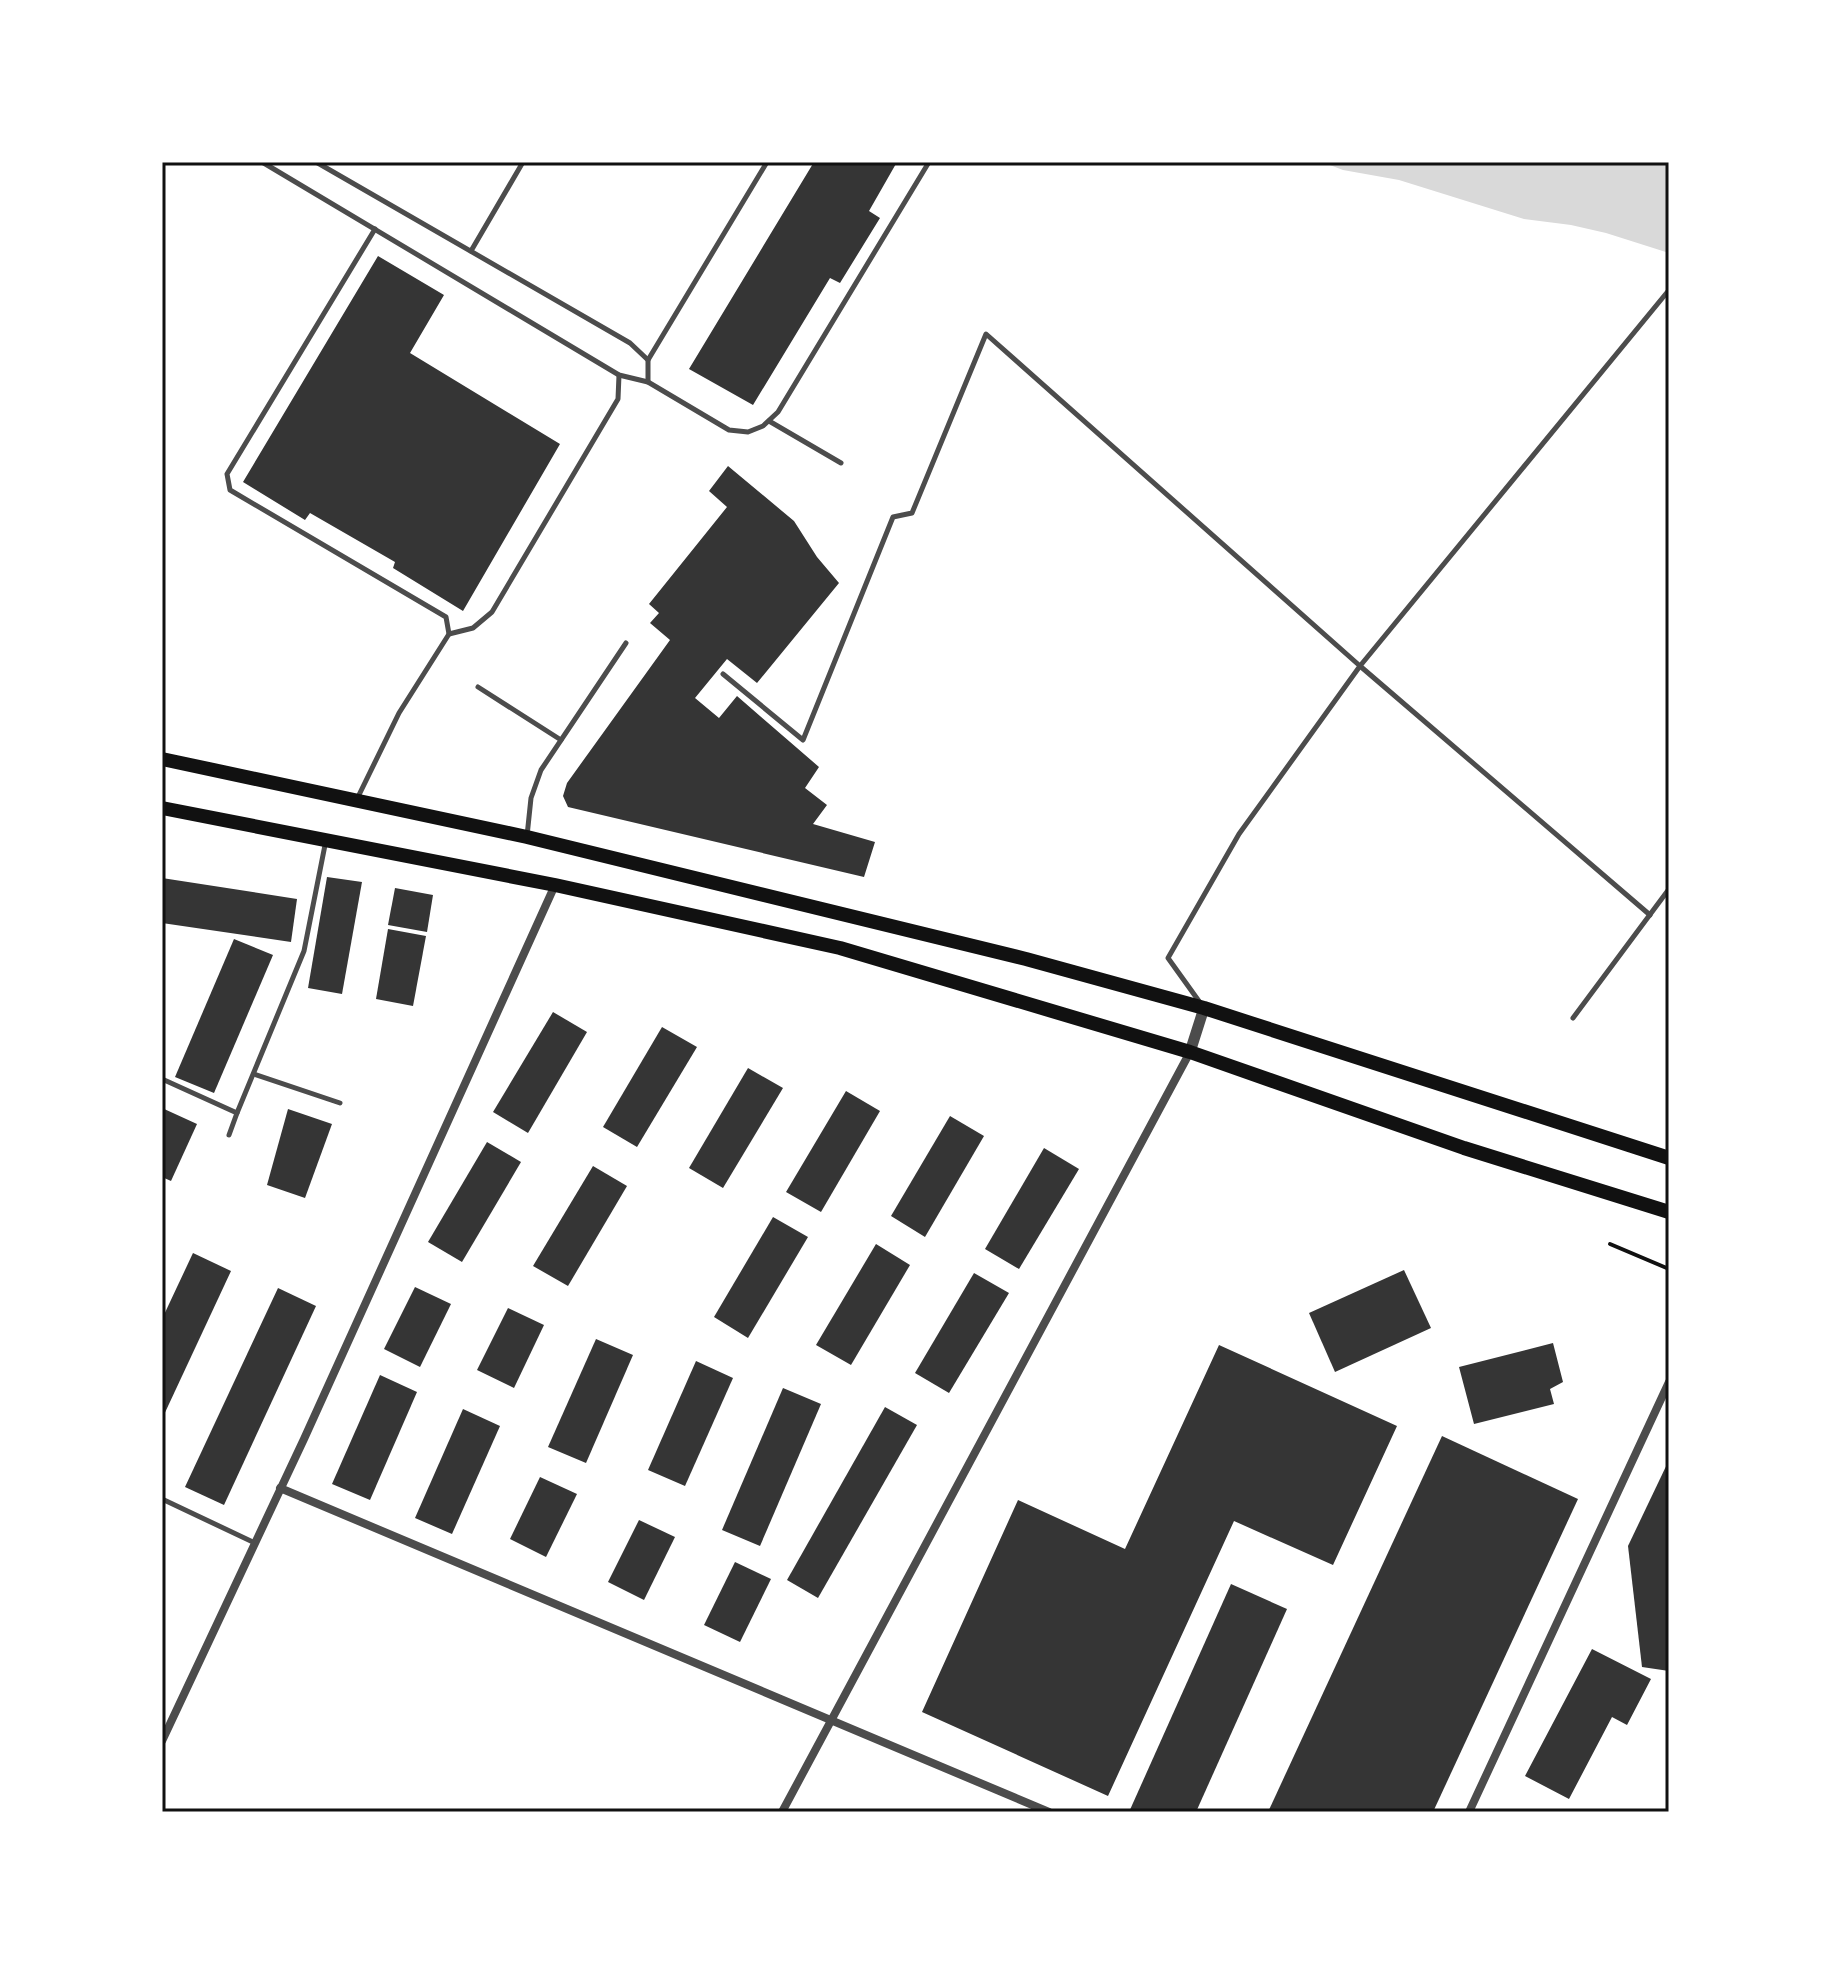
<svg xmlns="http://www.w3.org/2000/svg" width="1831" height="1974" viewBox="0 0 1831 1974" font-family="'Source Sans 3',sans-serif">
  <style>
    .water { fill: #d9d9d9 }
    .building { fill: #353535 }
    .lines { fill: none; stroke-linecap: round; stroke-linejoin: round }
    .path { stroke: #111; stroke-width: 4 }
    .service { stroke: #4c4c4c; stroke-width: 5 }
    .minor { stroke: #4c4c4c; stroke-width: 8 }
    .tertiary { stroke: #4c4c4c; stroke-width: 11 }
    .primary { stroke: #111; stroke-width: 14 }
    .neatline { fill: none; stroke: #111; stroke-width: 3 }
  </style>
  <rect width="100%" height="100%" fill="#fff"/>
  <!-- water -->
  <path class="water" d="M1322,162H1669V253L1606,233L1571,225L1524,219L1399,180L1343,170Z"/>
  <!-- building -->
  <g class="building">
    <path d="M814,162H897L869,211L880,218L840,283L830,278L753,405L689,369Z"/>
    <path d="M378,256L444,295L410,353L560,444L463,611L393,568L395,562L310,513L305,520L243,482Z"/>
    <path d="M728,466L794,521L817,557L839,583L757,683L727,659L695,698L719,718L737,696L819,767L805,788L827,805L813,824L875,842L864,877L568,807L563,796L567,783L670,640L650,623L659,613L649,604L727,507L709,491Z"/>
    <path d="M327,877L362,882L342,994L308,988Z"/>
    <path d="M162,878L297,899L291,942L162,923Z"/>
    <path d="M395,888L433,895L427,932L388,925Z"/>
    <path d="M388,929L426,936L413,1006L376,999Z"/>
    <path d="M234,939L273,955L214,1093L175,1077Z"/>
    <path d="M553,1012L587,1032L528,1133L493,1112Z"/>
    <path d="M662,1027L697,1047L637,1147L603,1127Z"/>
    <path d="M748,1068L783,1088L723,1188L689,1168Z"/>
    <path d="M846,1091L880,1111L821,1212L786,1192Z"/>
    <path d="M162,1108L197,1124L171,1181L162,1177Z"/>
    <path d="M288,1109L332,1124L305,1198L267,1185Z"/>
    <path d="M950,1116L984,1136L925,1237L891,1216Z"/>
    <path d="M487,1142L521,1162L462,1262L428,1242Z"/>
    <path d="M1044,1148L1079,1169L1019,1269L985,1249Z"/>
    <path d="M593,1166L627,1186L568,1286L533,1266Z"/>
    <path d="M773,1217L808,1237L748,1338L714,1317Z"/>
    <path d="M876,1244L910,1265L851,1365L816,1345Z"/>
    <path d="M193,1253L231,1271L162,1419V1319Z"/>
    <path d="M1404,1270L1431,1328L1335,1372L1309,1313Z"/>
    <path d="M974,1273L1009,1293L949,1393L915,1373Z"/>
    <path d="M415,1287L451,1304L420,1367L384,1349Z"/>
    <path d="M278,1288L316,1306L224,1505L185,1487Z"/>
    <path d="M508,1308L544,1325L514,1388L477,1370Z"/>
    <path d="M596,1339L633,1355L586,1463L548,1447Z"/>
    <path d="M1553,1343L1563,1382L1550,1389L1554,1404L1474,1424L1459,1367Z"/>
    <path d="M1219,1345L1397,1426L1333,1565L1234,1521L1108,1796L922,1712L1018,1500L1125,1549Z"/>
    <path d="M696,1361L733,1378L685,1486L648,1470Z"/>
    <path d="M380,1375L417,1392L370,1500L332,1484Z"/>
    <path d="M783,1388L821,1404L760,1546L722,1530Z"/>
    <path d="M885,1407L917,1425L818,1598L787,1580Z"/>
    <path d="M463,1409L500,1426L452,1534L415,1518Z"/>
    <path d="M1442,1436L1578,1499L1433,1812H1268Z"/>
    <path d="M1669,1460V1671L1642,1667L1628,1546Z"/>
    <path d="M540,1477L577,1494L546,1557L510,1539Z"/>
    <path d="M639,1520L675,1537L644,1600L608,1582Z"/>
    <path d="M735,1562L771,1579L740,1642L704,1625Z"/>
    <path d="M1231,1584L1287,1609L1196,1812H1129Z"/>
    <path d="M1592,1649L1651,1679L1627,1725L1612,1717L1569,1799L1525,1776Z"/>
  </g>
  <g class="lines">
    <!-- path -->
    <path class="path" d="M1610,1244L1669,1269"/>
    <!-- service -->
    <g class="service">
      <path d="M262,162L619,375L648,382L729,430L748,432L763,426L778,412L929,162"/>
      <path d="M316,162L630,343L648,360V382"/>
      <path d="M471,251L523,162"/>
      <path d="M648,360L767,162"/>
      <path d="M769,421L841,463"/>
      <path d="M449,634L473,628L492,612L618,399L619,375"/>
      <path d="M723,674L803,740L893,517L912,513L986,334L1360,666L1239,834L1168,958L1201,1004"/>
      <path d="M478,687L561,740"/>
      <path d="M357,799L399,713L449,634L446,617L230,490L227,474L375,229"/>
      <path d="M527,836L531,798L541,770L626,643"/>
      <path d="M1650,915L1360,666L1669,290"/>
      <path d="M1573,1018L1669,889"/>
      <path d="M254,1074L340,1103"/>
      <path d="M162,1079L237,1113L304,951L326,840"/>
      <path d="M229,1135L237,1113"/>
      <path d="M162,1499L255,1543"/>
    </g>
    <!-- minor -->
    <g class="minor">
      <path d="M280,1488L1049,1812"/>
      <path d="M162,1741L304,1439L555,885"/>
      <path d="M782,1812L1190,1052"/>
      <path d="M1469,1812L1669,1382"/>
    </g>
    <!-- tertiary -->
    <path class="tertiary" d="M1190,1052L1204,1008"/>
    <!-- primary -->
    <g class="primary">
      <path d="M162,759L527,837L1026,959L1204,1008L1669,1158"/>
      <path d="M162,808L555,885L840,948L1190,1052L1464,1148L1669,1212"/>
    </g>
  </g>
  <!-- border -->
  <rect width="1831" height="1974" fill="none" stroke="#ffffff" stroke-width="328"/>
  <rect x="164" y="164" width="1503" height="1646" class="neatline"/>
</svg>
